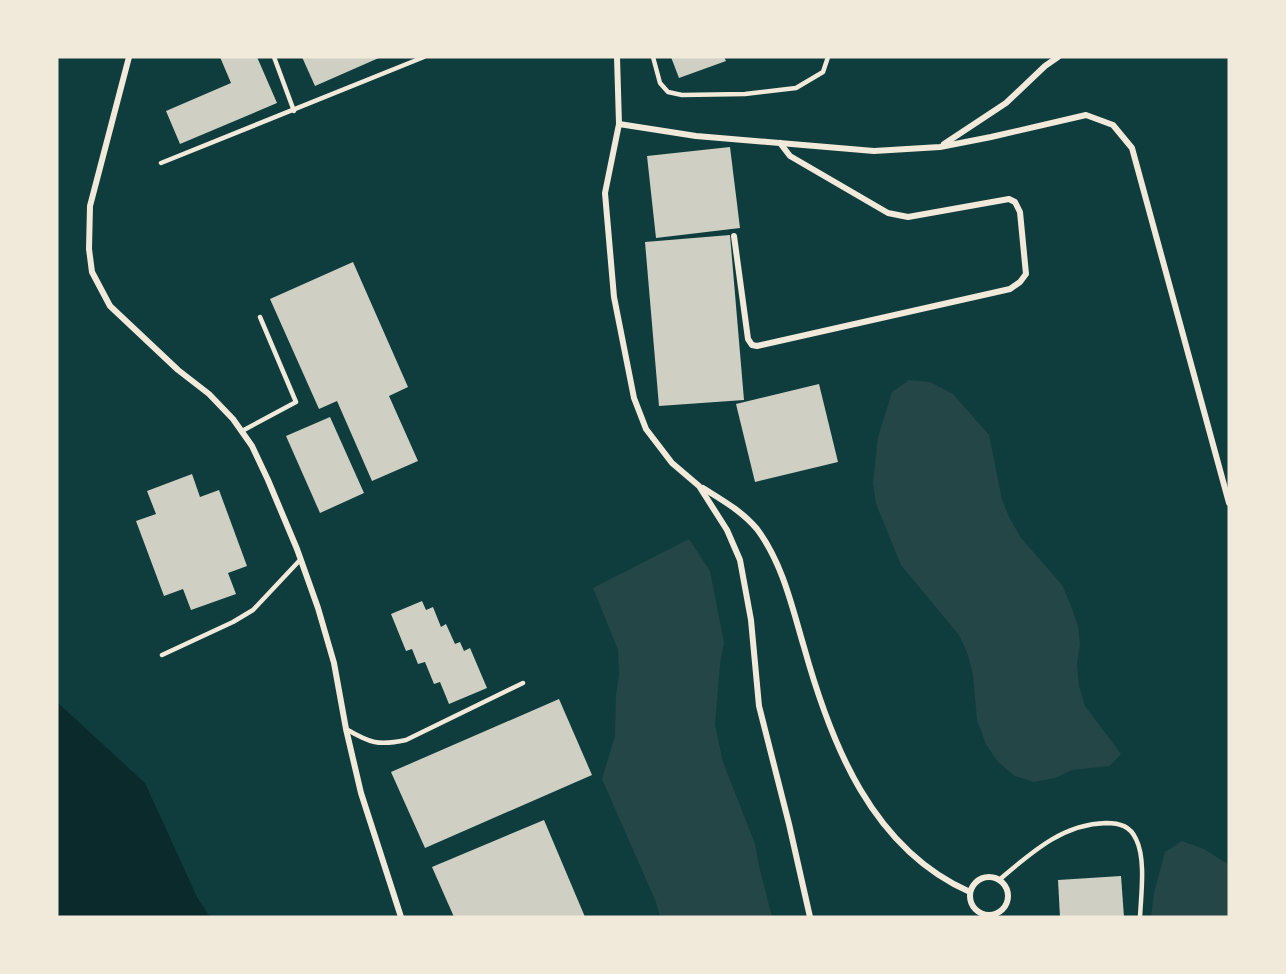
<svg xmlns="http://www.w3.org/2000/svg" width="1286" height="974" viewBox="0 0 1286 974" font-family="'Source Serif 4',serif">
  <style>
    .green { fill: #244646 }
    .water { fill: #0a2a2b }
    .building { fill: #cfcfc3 }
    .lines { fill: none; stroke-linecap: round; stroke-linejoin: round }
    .service { stroke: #f1e9da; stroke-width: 4.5 }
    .minor { stroke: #f1e9da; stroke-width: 6 }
  </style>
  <rect width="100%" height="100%" fill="#0f3d3e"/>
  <!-- green -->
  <g class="green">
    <path d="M909,380L930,382L953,394L989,435L1002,500L1010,519L1021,538L1062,585L1071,606L1078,626L1080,645L1077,665L1079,686L1085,706L1121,754L1110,766L1072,770L1055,778L1034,782L1015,776L998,762L986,744L977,720L973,674L967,652L959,635L901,565L876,504L873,483L878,437L892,392Z"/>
    <path d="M689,539L710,571L724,643L720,664L715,725L723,762L755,844L759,866L772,917H660L656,902L602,779L615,736L616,695L619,675L618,650L593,588Z"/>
    <path d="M1182,841L1204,849L1229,865V917H1151L1154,893L1165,852Z"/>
  </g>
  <!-- water -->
  <path class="water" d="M57,702L145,783L197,897L210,917H57Z"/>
  <!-- building -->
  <g class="building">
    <path d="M220,57H257L277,103L180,144L166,111L231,83Z"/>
    <path d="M302,57H381L315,86Z"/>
    <path d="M671,57H724L726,61L679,78Z"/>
    <path d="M730,147L740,228L656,238L647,156Z"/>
    <path d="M730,235L744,400L659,406L645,242Z"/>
    <path d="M353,262L408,387L389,396L418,461L372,481L337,401L319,409L270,299Z"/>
    <path d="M819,384L838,462L755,482L736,404Z"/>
    <path d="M330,417L364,493L320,513L286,436Z"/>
    <path d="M192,474L200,497L219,490L247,566L228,573L236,594L191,610L183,589L164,596L136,521L156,514L147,491Z"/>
    <path d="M422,601L426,610L433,607L441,627L446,624L455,644L460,642L464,651L470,648L487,688L449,704L440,682L434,684L425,662L418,664L412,649L406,651L391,614Z"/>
    <path d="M559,699L592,775L425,848L391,772Z"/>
    <path d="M544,820L585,917H454L432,867Z"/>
    <path d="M1121,876L1124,917H1060L1058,880Z"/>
  </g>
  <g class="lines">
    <!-- service -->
    <g class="service">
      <path d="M274,57L294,111"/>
      <path d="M653,57L660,83L668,92L682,95L745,94L796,88L823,72L828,57"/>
      <path d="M161,163L424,57"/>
      <path d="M242,431L296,402L260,317"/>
      <path d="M162,655L233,622L253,610L300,560"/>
      <path d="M346,729C370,743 378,746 406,740L523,683"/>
      <path d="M999,880C1031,853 1062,824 1106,823C1120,823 1130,826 1136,839C1146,859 1141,895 1140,917"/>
      <path d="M992,915V917"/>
    </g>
    <!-- minor -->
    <g class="minor">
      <path d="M129,57L90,206L89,249L92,272L110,306L178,370L209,394L233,419L252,446L268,480L297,549L318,608L334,663L346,729L361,793L401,917"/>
      <path d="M617,57L619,124L605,193L614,297L634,398L646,429L672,463L699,486L727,530L740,560L751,620L759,706L789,824L810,917"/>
      <path d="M619,124L696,136L874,151L940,147L991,137L1086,115L1113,125L1132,148L1229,503"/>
      <path d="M944,144L1006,103L1045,66L1058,57"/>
      <path d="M734,236L748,339L752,345L757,346L1010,289L1020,282L1026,274L1020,212L1015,202L1009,199L908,217L888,213L790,156L780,143"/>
      <path d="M703,488C722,500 742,511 757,529C783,564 792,607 804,647C831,744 872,849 970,892"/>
      <circle cx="989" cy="896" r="19"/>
    </g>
  </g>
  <!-- border -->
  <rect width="1286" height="974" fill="none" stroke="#f1e9da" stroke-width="117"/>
</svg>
